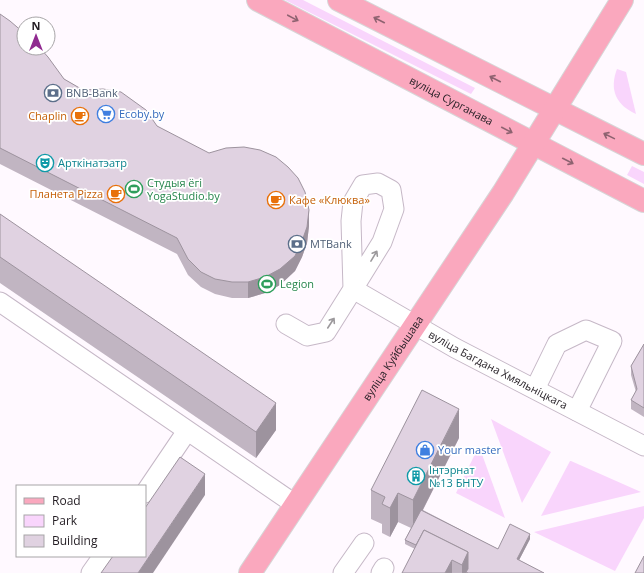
<svg xmlns="http://www.w3.org/2000/svg" width="644" height="573" viewBox="0 0 644 573" font-family="'Open Sans',sans-serif">
  <style>
    .green { fill: #f9d5fc }
    .lines { fill: none; stroke-linecap: round; stroke-linejoin: round }
    .minor-casing { stroke: #c6b8c7; stroke-width: 21 }
    .major-casing { stroke: #d7d6d7; stroke-width: 24 }
    .minor { stroke: #fff; stroke-width: 19 }
    .major { stroke: #faa8be; stroke-width: 22 }
    .wall { fill: #c1b5c2 }
    .shaded-wall { fill: #9d939e }
    .building { fill: #e0d2e1; stroke: #9d939e }
    .oneway { stroke: #8e6270 }
    .oneway2 { stroke: #9c999c }
    .labels { text-anchor: middle; stroke-width: 3.5; stroke-linejoin: round; paint-order: stroke }
    .service-label { font-size: 11px; fill: #4e5e75; stroke: #fff; text-anchor: start }
    .street-label { font-size: 11px; fill: #231d23; stroke: #fff }
    .shop-label { font-size: 11px; fill: #366cbe; stroke: #fff; text-anchor: start }
    .food-label { font-size: 11px; fill: #c56008; stroke: #fff; text-anchor: end }
    .culture-label { font-size: 11px; fill: #0d838f; stroke: #fff; text-anchor: start }
    .leisure-label { font-size: 11px; fill: #27864d; stroke: #fff; text-anchor: start }
  </style>
  <rect width="100%" height="100%" fill="#fff9ff"/>
  <!-- green -->
  <g class="green">
    <path d="M285,0H303L475,88L471,94Z"/>
    <path d="M617,69L626,72L636,114C616,105 609,90 617,69Z"/>
    <path d="M632,166L644,172V184L627,175Z"/>
    <path d="M491,419L551,452L522,503Z"/>
    <path d="M479,446L505,518L456,493Z"/>
    <path d="M570,461H571L641,492L541,516Z"/>
    <path d="M644,506V518L615,571L534,532Z"/>
  </g>
  <g class="lines">
    <defs>
      <g id="minor">
        <path id="s1" d="M353,289L455,348L644,446"/>
        <path d="M0,302L296,505"/>
        <path d="M286,324L307,336L326,332L353,289L382,242L394,209L391,190L378,183L363,185L353,202L351,221L353,289"/>
        <path d="M535,389L557,344L586,330L612,341L577,411"/>
        <path d="M145,493L187,431"/>
        <path d="M91,573L103,556"/>
        <path d="M343,573L364,543"/>
        <path d="M381,573L384,568"/>
      </g>
      <g id="major">
        <path id="s2" d="M258,0L644,201"/>
        <path d="M339,0L644,154"/>
        <path id="s3" d="M250,573L503,193L622,0"/>
      </g>
    </defs>
    <!-- minor casing -->
    <use href="#minor" class="minor-casing"/>
    <!-- major casing -->
    <use href="#major" class="major-casing"/>
    <!-- minor -->
    <use href="#minor" class="minor"/>
    <!-- major -->
    <use href="#major" class="major"/>
  </g>
  <!-- wall -->
  <g class="wall">
    <path d="M0,14L64,79L83,90L157,126L309,226L307,243L302,257L295,271L280,285L265,293L248,298H232L215,294L201,287L188,275L177,254L0,164Z"/>
    <path d="M0,214L276,430L256,458L0,283Z"/>
    <path d="M644,344V417L631,409V400L636,392L631,375V366Z"/>
    <path d="M459,438L423,510L498,549L530,539L519,560L544,573H402L415,549L405,544V540L411,528L398,522L390,537L382,533V524L371,519V490Z"/>
  </g>
  <!-- shaded-wall -->
  <g class="shaded-wall">
    <path d="M309,210V226L307,243L302,257L295,271L280,285L265,293L248,298V282Z"/>
    <path d="M276,403V430L256,458V432Z"/>
    <path d="M459,409V438L413,529V500Z"/>
    <path d="M205,474V495L153,573H138Z"/>
    <path d="M398,493V522L390,537V508Z"/>
    <path d="M530,534V539L517,564V559Z"/>
    <path d="M468,552V573L466,572V573H462V565Z"/>
    <path d="M452,560V573H445Z"/>
  </g>
  <!-- building -->
  <g class="building">
    <path d="M0,14L10,21L24,33V48H40L48,57L64,79L83,90L103,89L121,92L146,110L157,126L209,153L226,148L244,147L260,150L276,157L288,167L298,178L305,192L309,210L307,227L302,241L295,256L280,269L265,277L248,282H232L215,279L201,272L188,259L177,238L0,148Z"/>
    <path d="M0,214L276,403L256,432L0,257Z"/>
    <path d="M644,344V408L631,400L637,389L631,366Z"/>
    <path d="M422,390L459,409L413,500L398,493L390,508L382,504L385,497L371,490Z"/>
    <path d="M180,457L205,474L138,573H101L113,556H145V508Z"/>
    <path d="M421,510L498,549L510,524L530,534L517,559L544,573H468L466,572L468,569V552L424,530L416,545L405,540Z"/>
    <path d="M424,530L468,552L462,565L452,560L445,573H402Z"/>
    <path d="M644,556V573H635Z"/>
  </g>
  <!-- one-way arrows -->
  <defs><path id="oneway-shaft" d="M-6 0H5M1.5-3L5.5 0L1.5 3" fill="none" stroke-width="1.6" stroke-linecap="round" stroke-linejoin="round"/></defs>
  <g class="oneway">
    <use href="#oneway-shaft" transform="translate(293 18) rotate(28)"/>
    <use href="#oneway-shaft" transform="translate(379 20) rotate(-153)"/>
    <use href="#oneway-shaft" transform="translate(495 79) rotate(-153)"/>
    <use href="#oneway-shaft" transform="translate(507 130) rotate(27)"/>
    <use href="#oneway-shaft" transform="translate(609 136) rotate(-154)"/>
    <use href="#oneway-shaft" transform="translate(568 161) rotate(27)"/>
  </g>
  <g class="oneway2">
    <use href="#oneway-shaft" transform="translate(374 256) rotate(-59)"/>
    <use href="#oneway-shaft" transform="translate(331 323) rotate(-57)"/>
  </g>
  <!-- icons -->
  <defs>
    <symbol id="bank-ring" viewBox="-11 -11 22 22"><circle r="9.5" fill="#fff" stroke="#5c6f8a" stroke-width="1.5"/><path d="M-6-4H6V4H-6ZM0-2.3a2.3 2.3 0 1 0 0 4.6a2.3 2.3 0 1 0 0-4.6Z" fill="#5c6f8a"/></symbol>
    <symbol id="supermarket-ring" viewBox="-11 -11 22 22"><circle r="9.5" fill="#fff" stroke="#3f7fe0" stroke-width="1.5"/><path d="M-6-5.5h2.5l.6 2H6L4.5 2H-2.5L-4.4-4H-6ZM-1.5 3.2a1.3 1.3 0 1 0 .1 0ZM3 3.2a1.3 1.3 0 1 0 .1 0Z" fill="#3f7fe0"/></symbol>
    <symbol id="cafe-ring" viewBox="-11 -11 22 22"><circle r="9.5" fill="#fff" stroke="#e8710a" stroke-width="1.5"/><path d="M-5.5-4.5H6V0H3Q3 3.5 0 3.5H-2.5Q-5.5 3.5-5.5 0ZM3-3.2v2h1.7v-2ZM-6 4.5H4V6H-6Z" fill="#e8710a"/></symbol>
    <symbol id="theatre-ring" viewBox="-11 -11 22 22"><circle r="9.5" fill="#fff" stroke="#0f9aa8" stroke-width="1.5"/><path d="M-5-5.5Q0-4 5-5.5V0Q5 5 0 6Q-5 5-5 0ZM-3.3-2.5H-1v1.5H-3.3ZM1-2.5H3.3v1.5H1ZM-2.8 1Q0 5.5 2.8 1Z" fill="#0f9aa8"/></symbol>
    <symbol id="stadium-ring" viewBox="-11 -11 22 22"><circle r="9.5" fill="#fff" stroke="#2e9e5b" stroke-width="1.5"/><path d="M0-5a6.5 5 0 1 0 0 10a6.5 5 0 1 0 0-10ZM-3.5-1.8h7v3.6h-7Z" fill="#2e9e5b"/></symbol>
    <symbol id="shop-ring" viewBox="-11 -11 22 22"><circle r="9.5" fill="#fff" stroke="#3f7fe0" stroke-width="1.5"/><path d="M-5-2.5h2.3a2.7 3.5 0 0 1 5.4 0H5L5.5 6h-11ZM-1.5-2.5h3a1.5 2.3 0 0 0-3 0Z" fill="#3f7fe0"/></symbol>
    <symbol id="building-ring" viewBox="-11 -11 22 22"><circle r="9.5" fill="#fff" stroke="#0f9aa8" stroke-width="1.5"/><path d="M-4-6H4V6H1V3H-1V6H-4ZM-2.5-4.3h1.7v1.8h-1.7ZM.8-4.3h1.7v1.8H.8ZM-2.5-1h1.7V.8h-1.7ZM.8-1h1.7V.8H.8Z" fill="#0f9aa8"/></symbol>
  </defs>
  <g fill-rule="evenodd">
    <use href="#bank-ring" x="43" y="83" width="20" height="20"/>
    <use href="#supermarket-ring" x="96" y="104" width="20" height="20"/>
    <use href="#cafe-ring" x="70" y="106" width="20" height="20"/>
    <use href="#theatre-ring" x="35" y="153" width="20" height="20"/>
    <use href="#stadium-ring" x="124" y="179" width="20" height="20"/>
    <use href="#cafe-ring" x="106" y="184" width="20" height="20"/>
    <use href="#cafe-ring" x="266" y="190" width="20" height="20"/>
    <use href="#bank-ring" x="287" y="234" width="20" height="20"/>
    <use href="#stadium-ring" x="257" y="274" width="20" height="20"/>
    <use href="#shop-ring" x="415" y="440" width="20" height="20"/>
    <use href="#building-ring" x="406" y="466" width="20" height="20"/>
  </g>
  <g class="labels">
    <!-- service labels -->
    <g class="service-label">
      <text x="66" y="97">BNB-Bank</text>
      <text x="310" y="248">MTBank</text>
    </g>
    <!-- street labels -->
    <g class="street-label">
      <text dy="4" stroke="none"><textPath href="#s2" startOffset="218">вуліца Сурганава</textPath></text>
      <text dy="4" stroke="none"><textPath href="#s3" startOffset="258">вуліца Куйбышава</textPath></text>
      <text dy="4" stroke="none"><textPath href="#s1" startOffset="166">вуліца Багдана Хмяльніцкага</textPath></text>
    </g>
    <!-- shop labels -->
    <g class="shop-label">
      <text x="119" y="118">Ecoby.by</text>
      <text x="438" y="454">Your master</text>
    </g>
    <!-- food labels -->
    <g class="food-label">
      <text x="67" y="120">Chaplin</text>
      <text x="103" y="198">Планета Pizza</text>
      <text x="289" y="204" text-anchor="start">Кафе «Клюква»</text>
    </g>
    <!-- culture labels -->
    <g class="culture-label">
      <text x="58" y="167">Арткінатэатр</text>
      <text x="429" y="474">Інтэрнат<tspan x="429" dy="13">№13 БНТУ</tspan></text>
    </g>
    <!-- leisure labels -->
    <g class="leisure-label">
      <text x="147" y="187">Студыя ёгі<tspan x="147" dy="13">YogaStudio.by</tspan></text>
      <text x="280" y="288">Legion</text>
    </g>
  </g>
  <!-- legend -->
  <rect x="16" y="485" width="130" height="72" fill="#ffffff" stroke="#a7a5a7"/>
  <rect x="24" y="498" width="20" height="6" fill="#faa8be" stroke="#a7a5a7"/>
  <text x="52" y="505" font-size="12" fill="#231d23">Road</text>
  <rect x="24" y="515" width="20" height="12" fill="#f9d5fc" stroke="#a7a5a7"/>
  <text x="52" y="525" font-size="12" fill="#231d23">Park</text>
  <rect x="24" y="535" width="20" height="12" fill="#e0d2e1" stroke="#a7a5a7"/>
  <text x="52" y="545" font-size="12" fill="#231d23">Building</text>
  <!-- north arrow -->
  <g transform="translate(36 36)"><circle r="19" fill="#ffffff" stroke="#a7a5a7"/>
  <path d="M0-3L7 15L0 10L-7 15Z" fill="#902a90"/>
  <text y="-6" font-size="11" font-weight="bold" text-anchor="middle" fill="#231d23">N</text>
  </g>
</svg>
